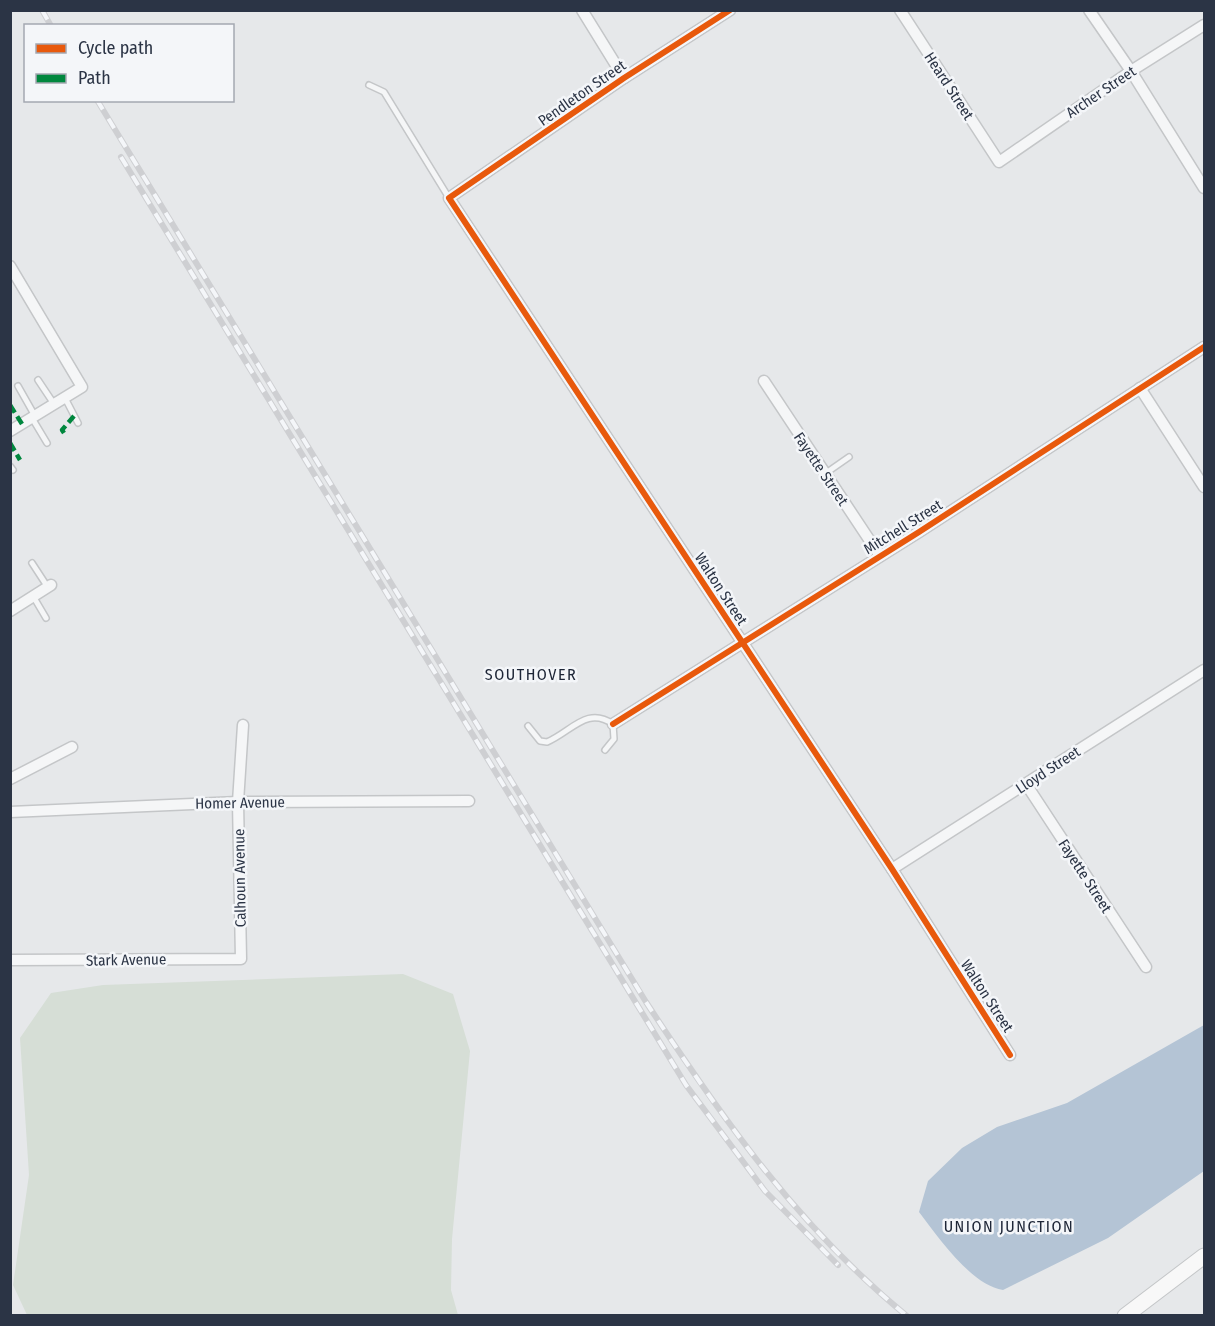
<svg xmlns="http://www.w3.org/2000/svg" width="1215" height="1326" viewBox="0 0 1215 1326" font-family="'Fira Sans Condensed',sans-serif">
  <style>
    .green { fill: #d6ded6 }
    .water { fill: #b4c4d5 }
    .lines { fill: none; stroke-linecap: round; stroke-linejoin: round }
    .lane-casing { stroke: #c4c6c8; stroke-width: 8 }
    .street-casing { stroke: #c4c6c8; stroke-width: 13 }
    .secondary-casing { stroke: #c4c6c8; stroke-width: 17 }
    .lane { stroke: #f5f6f7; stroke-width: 5 }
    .street { stroke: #f5f6f7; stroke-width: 10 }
    .secondary { stroke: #f8f8f8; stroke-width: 15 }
    .rail-casing { stroke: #cecfd2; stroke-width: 6 }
    .rail { stroke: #f4f6f9; stroke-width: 4; stroke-dasharray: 11; stroke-linecap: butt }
    .quiet { stroke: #00873e; stroke-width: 4.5; stroke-dasharray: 9 4.5; stroke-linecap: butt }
    .cycleway-casing { stroke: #f4f6f9; stroke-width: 10 }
    .cycleway { stroke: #e8590c; stroke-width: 6 }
    .labels { text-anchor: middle; stroke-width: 5; stroke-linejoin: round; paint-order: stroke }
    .street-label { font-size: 15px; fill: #2b3445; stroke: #f4f6f9 }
    .neighbourhood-label { font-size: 16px; letter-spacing: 1.5px; fill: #1d2536; stroke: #f4f6f9 }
  </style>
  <rect width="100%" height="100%" fill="#e6e8ea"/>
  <!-- green -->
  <path class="green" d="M403,974L453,994L470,1051L452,1239L451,1290L458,1315H27L13,1285L29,1175L20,1038L51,993L103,985Z"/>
  <!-- water -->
  <path class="water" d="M1204,1025V1171L1108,1238L1003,1290C971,1285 938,1237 919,1212L928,1181L962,1148L997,1127L1067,1103Z"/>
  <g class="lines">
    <defs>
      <g id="lane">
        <path d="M369,85L384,92L449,198"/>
        <path d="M38,380L54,404"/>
        <path d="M18,386L35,416"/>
        <path d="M65,398L78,423"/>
        <path d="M32,418L47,443"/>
        <path d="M10,466L13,470"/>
        <path d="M826,473L849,457"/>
        <path d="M32,563L47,586"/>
        <path d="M33,596L46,618"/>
        <path d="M528,726L540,741L547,742C572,731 587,706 613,724L614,739L605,750"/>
      </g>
      <g id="street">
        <path d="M582,10L624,78"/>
        <path d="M730,10L624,78L449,198L892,869L1010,1055"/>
        <path d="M900,10L999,162L1131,71L1204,25"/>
        <path d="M1089,10L1131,71L1204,188"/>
        <path d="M10,266L82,387L10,431"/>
        <path d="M764,381L880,556"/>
        <path d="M1140,388L1204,487"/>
        <path d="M10,611L51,585"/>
        <path d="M613,724L919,532L1204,347"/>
        <path d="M10,779L72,747"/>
        <path d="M1026,784L1146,967"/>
        <path d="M10,812L238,802L469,801"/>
        <path d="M892,869L1204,670"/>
        <path d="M10,960L241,959L238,802L243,725"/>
      </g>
      <path id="secondary" d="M1125,1316L1204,1256"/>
    </defs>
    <!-- lane casing -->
    <use href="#lane" class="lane-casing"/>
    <!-- street casing -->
    <use href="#street" class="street-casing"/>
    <!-- secondary casing -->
    <use href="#secondary" class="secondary-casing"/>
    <!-- lane -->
    <use href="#lane" class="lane"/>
    <!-- street -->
    <use href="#street" class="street"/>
    <!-- secondary -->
    <use href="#secondary" class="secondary"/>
    <defs>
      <g id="rail">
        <path d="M42,10L51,26"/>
        <path d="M97,100L646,1002C722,1118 798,1227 907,1316"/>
        <path d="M121,157L686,1085L765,1191L838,1265"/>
      </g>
    </defs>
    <!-- rail casing -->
    <use href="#rail" class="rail-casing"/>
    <!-- rail -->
    <use href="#rail" class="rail"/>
    <!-- quiet -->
    <g class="quiet">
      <path d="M10,405L22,424"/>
      <path d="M64,433L62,430L74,416"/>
      <path d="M10,443L20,460"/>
    </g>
    <defs>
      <g id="cycleway">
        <path d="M730,10L624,78L449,198L892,869L1010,1055"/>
        <path d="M613,724L919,532L1204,347"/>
      </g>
    </defs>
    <!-- cycleway casing -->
    <use href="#cycleway" class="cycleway-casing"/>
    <!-- cycleway -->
    <use href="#cycleway" class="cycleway"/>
  </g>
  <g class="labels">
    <!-- street labels -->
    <g class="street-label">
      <text transform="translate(949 86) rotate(57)" y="5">Heard Street</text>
      <text transform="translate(1101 92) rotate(-34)" y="5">Archer Street</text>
      <text transform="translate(582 93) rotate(-35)" y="5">Pendleton Street</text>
      <text transform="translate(821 469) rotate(56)" y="5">Fayette Street</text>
      <text transform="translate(903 527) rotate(-32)" y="5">Mitchell Street</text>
      <text transform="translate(721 589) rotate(57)" y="5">Walton Street</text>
      <text transform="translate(1048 770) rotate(-33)" y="5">Lloyd Street</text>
      <text transform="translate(240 803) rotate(-1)" y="5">Homer Avenue</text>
      <text transform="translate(1085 876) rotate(57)" y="5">Fayette Street</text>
      <text transform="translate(240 878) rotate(-91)" y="5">Calhoun Avenue</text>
      <text transform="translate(126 960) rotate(-1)" y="5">Stark Avenue</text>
      <text transform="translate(987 996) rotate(57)" y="5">Walton Street</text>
    </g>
    <!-- neighbourhood labels -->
    <g class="neighbourhood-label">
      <text x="531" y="680">SOUTHOVER</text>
      <text x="1009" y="1232">UNION JUNCTION</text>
    </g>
  </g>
  <!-- border -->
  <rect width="1215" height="1326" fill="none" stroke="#2b3445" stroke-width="24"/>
  <!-- legend -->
  <rect x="24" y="24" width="210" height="78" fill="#f4f6f9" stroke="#a4a8b1" stroke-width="1.5"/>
  <rect x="36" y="44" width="30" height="9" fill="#e8590c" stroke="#a4a8b1" stroke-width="1.5"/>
  <text x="78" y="54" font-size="18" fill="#2b3445">Cycle path</text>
  <rect x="36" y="74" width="30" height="9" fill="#00873e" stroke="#a4a8b1" stroke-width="1.5"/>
  <text x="78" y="84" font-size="18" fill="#2b3445">Path</text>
</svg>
